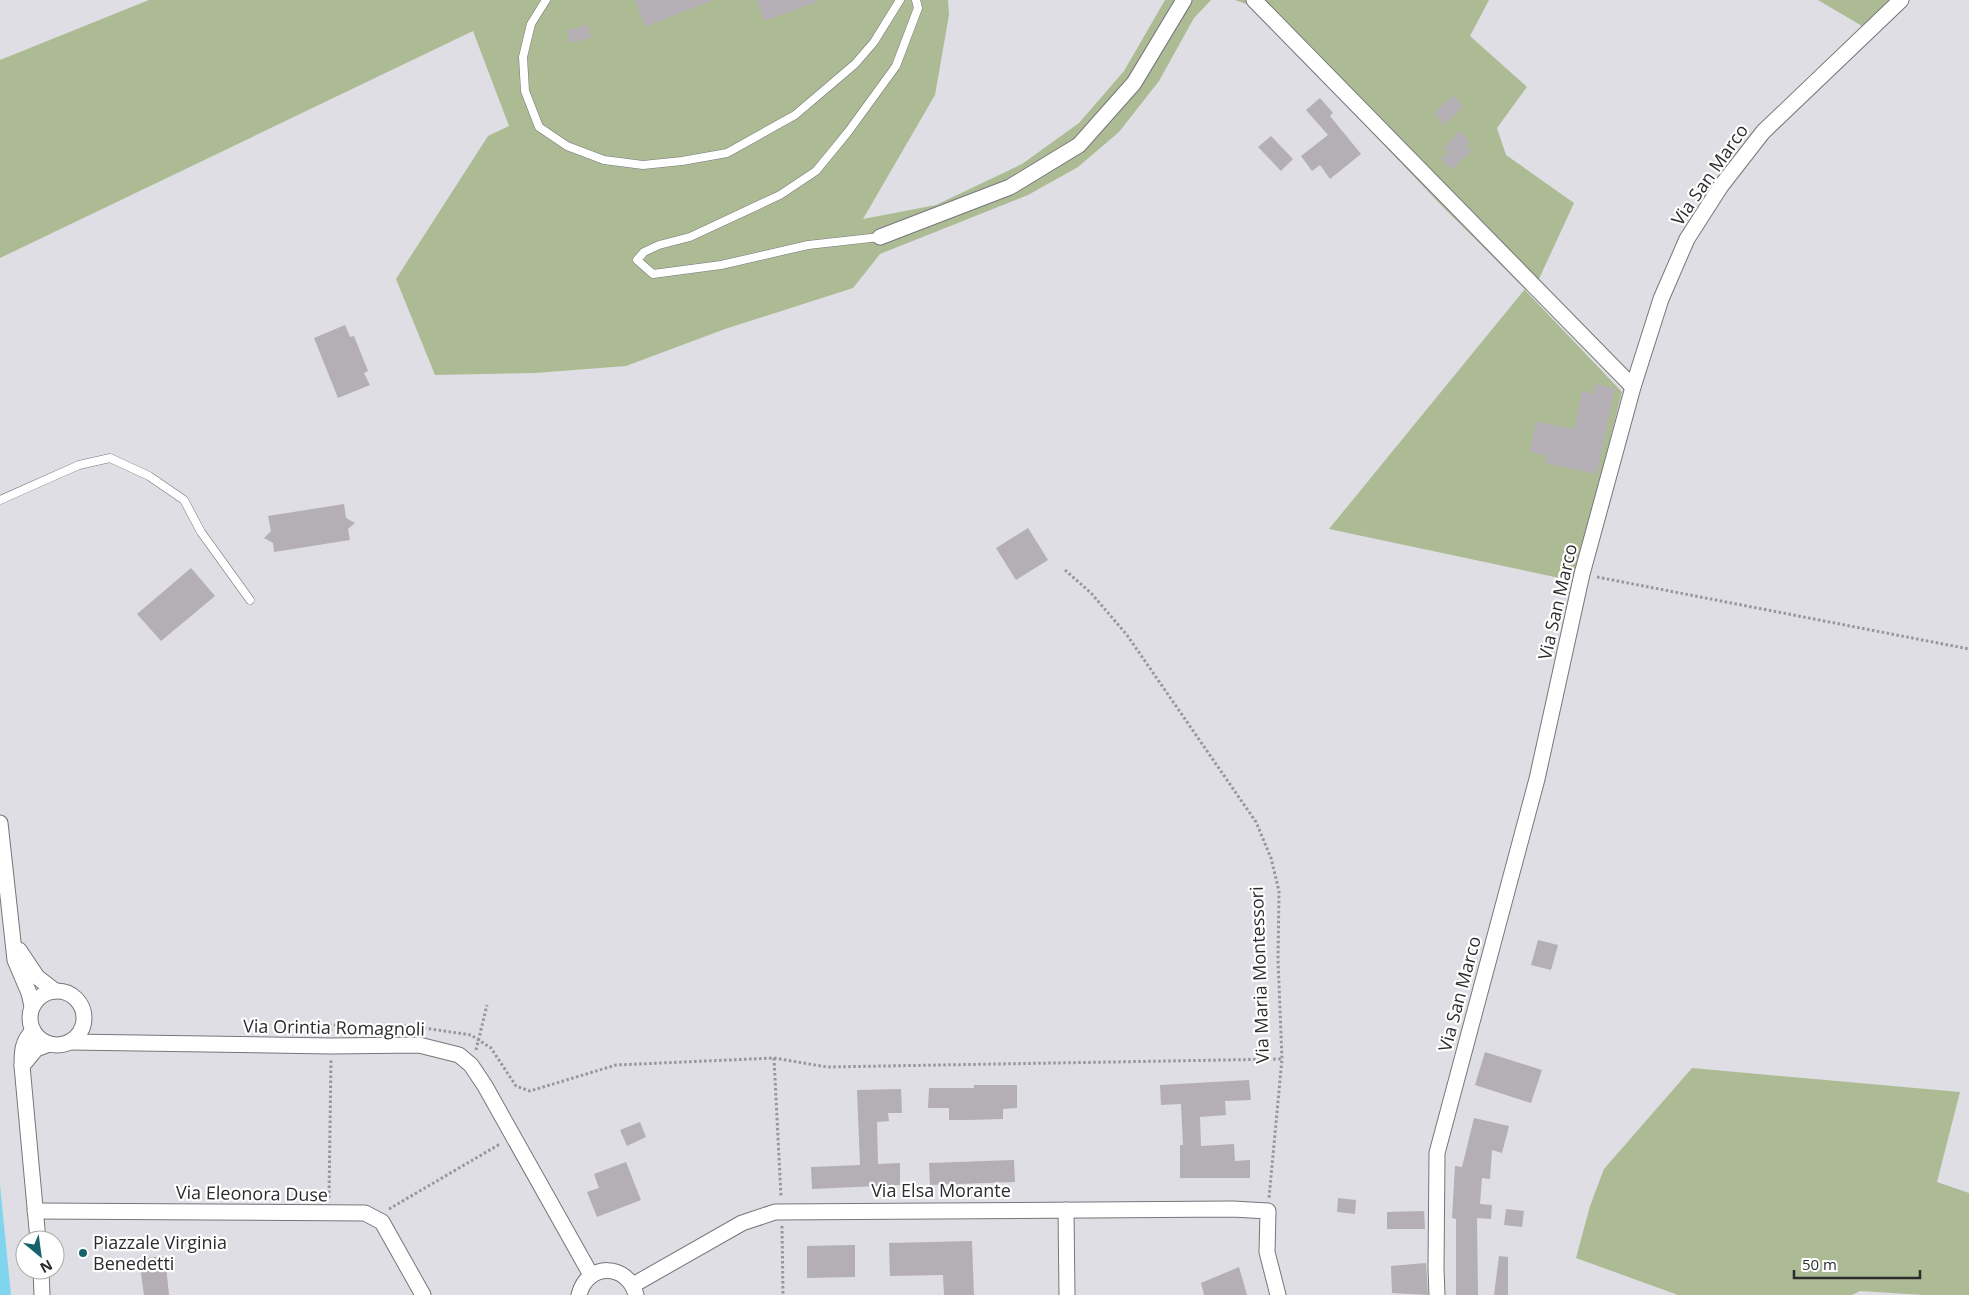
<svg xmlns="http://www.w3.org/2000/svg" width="1969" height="1295" viewBox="0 0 1969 1295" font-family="'Open Sans',sans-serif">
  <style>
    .green { fill: #adbb94 }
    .water { fill: #7fd5ee }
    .building { fill: #b3afb4 }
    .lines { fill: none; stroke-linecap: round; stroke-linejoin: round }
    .lane-casing { stroke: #76767b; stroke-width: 9 }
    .street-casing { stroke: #76767b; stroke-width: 17 }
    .path { stroke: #97979b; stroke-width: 3; stroke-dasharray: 2.5 2.5; stroke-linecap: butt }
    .lane { stroke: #fff; stroke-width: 8 }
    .street { stroke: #fff; stroke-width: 15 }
    .poi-dot { fill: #15626c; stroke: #fff; stroke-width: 2 }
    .labels { text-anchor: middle; stroke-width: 4.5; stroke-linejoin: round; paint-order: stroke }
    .street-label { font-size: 18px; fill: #2c2c2e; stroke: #fff }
    .poi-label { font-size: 18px; fill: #2c2c2e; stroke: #fff; text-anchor: start }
  </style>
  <rect width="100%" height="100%" fill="#dedee4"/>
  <!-- green -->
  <g class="green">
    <path d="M149,0H948L949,15L935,95L863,219L936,205L1022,164L1079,123L1124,71L1165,0H1211L1194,18L1159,81L1119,132L1078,167L1028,195L880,254L853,288L725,329L626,366L535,373L435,375L396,279L488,136L509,126L473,31L0,258V60Z"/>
    <path d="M1235,0H1489L1470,36L1527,87L1497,128L1506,155L1574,203L1538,281L1525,290L1622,392L1574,581L1329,529L1525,289L1441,205L1252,6Z"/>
    <path d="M1818,0H1891L1862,26Z"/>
    <path d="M1692,1068L1960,1092L1937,1182L1969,1193V1295H1924L1860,1291L1852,1295H1678L1576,1258L1590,1206L1604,1169Z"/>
  </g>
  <!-- water -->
  <path class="water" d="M0,1185L11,1295H0Z"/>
  <!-- building -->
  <g class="building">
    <path d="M635,0H711V1L645,27Z"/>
    <path d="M757,0H817V2L764,21Z"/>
    <path d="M588,25L591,38L570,43L567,30Z"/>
    <path d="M1453,95L1464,106L1444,125L1434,113Z"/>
    <path d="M1320,98L1333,113L1330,116L1361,154L1330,179L1320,165L1312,171L1301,156L1328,135L1306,110Z"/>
    <path d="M1460,131L1470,141L1466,146L1471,151L1452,170L1441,159L1448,152L1443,148Z"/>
    <path d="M1271,136L1293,159L1281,171L1258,147Z"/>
    <path d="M345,325L350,337L354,336L368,371L364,373L370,385L338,398L314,338Z"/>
    <path d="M1595,384L1615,388L1597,474L1545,463L1547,456L1530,452L1536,421L1574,429L1582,391L1593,394Z"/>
    <path d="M344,504L346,518L355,523L348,529L350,540L274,552L273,543L264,538L271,531L268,516Z"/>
    <path d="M1028,528L1048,560L1016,580L996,548Z"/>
    <path d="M191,568L215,596L161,641L137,614Z"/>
    <path d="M1538,940L1558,945L1551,970L1531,965Z"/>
    <path d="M1485,1052L1542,1070L1531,1103L1475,1085Z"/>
    <path d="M1249,1080L1251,1100L1225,1101L1226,1115L1200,1117L1201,1146L1234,1144L1235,1161L1250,1160V1178H1180V1145H1183L1181,1104L1161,1105L1160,1085Z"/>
    <path d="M974,1085H1017V1108L1003,1109V1119L968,1120H949V1108H928L929,1088H974Z"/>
    <path d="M901,1089L902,1113H888L889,1121L877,1122L878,1164L900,1163V1185L812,1189L811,1167L860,1165L857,1090Z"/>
    <path d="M1474,1118L1509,1126L1502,1153L1492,1150L1490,1179L1482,1178L1480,1204L1492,1205L1491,1219L1477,1218L1478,1295H1456V1219L1452,1218L1455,1166L1462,1167Z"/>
    <path d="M640,1122L646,1137L627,1146L620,1130Z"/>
    <path d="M1014,1160L1015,1182L930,1185L929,1163Z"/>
    <path d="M626,1162L641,1200L597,1217L587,1192L599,1188L594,1174Z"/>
    <path d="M1338,1198L1356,1200L1355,1214L1337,1212Z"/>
    <path d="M1506,1209L1524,1211L1522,1227L1504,1225Z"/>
    <path d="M1424,1211L1425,1229H1387V1212Z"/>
    <path d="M972,1241L974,1295H944L943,1275L890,1276L889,1243Z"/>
    <path d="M855,1245V1277L807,1278V1246Z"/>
    <path d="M165,1256L169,1295H144L139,1259Z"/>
    <path d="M1499,1256L1508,1257V1295H1494Z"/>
    <path d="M1426,1263L1428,1295L1392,1293L1391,1266Z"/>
    <path d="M1239,1267L1247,1295H1204L1201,1283Z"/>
  </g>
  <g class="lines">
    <defs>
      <g id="lane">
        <path d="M546,0L531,24L523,57L525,91L539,127L567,146L604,160L643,165L682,161L727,153L795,115L855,64L874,42L900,0"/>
        <path d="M880,237L808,245L721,265L653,274L637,260L644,252L659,245L690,237L780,195L816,171L848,132L896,66L918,8L916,0"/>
        <path d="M0,500L79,465L110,458L149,476L184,500L201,532L250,600"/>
      </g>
      <g id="street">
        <path d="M1254,0L1633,387"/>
        <path d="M880,237L1010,187L1079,145L1134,83L1184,0"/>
        <path d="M0,823L15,960L29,993L32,1006"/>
        <path d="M19,950L37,977L55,991"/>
        <circle cx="57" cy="1018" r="27"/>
        <path d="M33,1031C22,1041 22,1052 22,1066L36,1049L49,1044"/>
        <path d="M70,1042L331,1046L419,1045L459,1055L471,1065L485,1086L591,1275"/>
        <path d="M22,1066L38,1240"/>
        <path d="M1066,1210L1067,1295"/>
        <path d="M35,1211L365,1213L382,1222L423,1295"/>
        <path d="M41,1270L42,1295"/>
        <path d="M633,1285L742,1223L775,1212L1233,1209L1268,1211L1267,1252L1278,1295"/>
        <path d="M579,1295C587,1262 628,1263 636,1295"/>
        <path d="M1437,1295L1436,1268L1437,1153L1537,779L1582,574L1633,387L1661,299L1687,239L1721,186L1763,132L1901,0"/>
      </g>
    </defs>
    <!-- lane casing -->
    <use href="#lane" class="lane-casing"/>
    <!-- street casing -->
    <use href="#street" class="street-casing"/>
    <!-- path -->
    <g class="path">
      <path d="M1065,570L1091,593L1127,635L1256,822L1271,858L1279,891L1278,960L1282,1059L1269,1198"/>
      <path d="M1597,577L1969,649"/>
      <path d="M331,1031L330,1025L411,1026L471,1035L491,1048L516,1086L530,1091L616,1065L774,1058L827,1067L1282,1059"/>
      <path d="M476,1050L487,1005"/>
      <path d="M774,1058L781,1197"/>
      <path d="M329,1198L331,1059"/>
      <path d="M389,1209L500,1144"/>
      <path d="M782,1226L783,1295"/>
    </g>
    <!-- lane -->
    <use href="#lane" class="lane"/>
    <!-- street -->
    <use href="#street" class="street"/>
  </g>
  <!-- markers -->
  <circle class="poi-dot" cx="83" cy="1253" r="5"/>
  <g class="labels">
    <!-- street labels -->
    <g class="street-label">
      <text transform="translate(1710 175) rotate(-55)" y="6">Via San Marco</text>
      <text transform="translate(1558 602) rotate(-77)" y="6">Via San Marco</text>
      <text transform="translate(1260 975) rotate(-92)" y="6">Via Maria Montessori</text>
      <text transform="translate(1460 994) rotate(-75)" y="6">Via San Marco</text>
      <text transform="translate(334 1028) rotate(1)" y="6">Via Orintia Romagnoli</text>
      <text x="941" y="1197">Via Elsa Morante</text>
      <text transform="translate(252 1194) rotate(1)" y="6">Via Eleonora Duse</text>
    </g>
    <!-- poi labels -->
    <g class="poi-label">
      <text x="93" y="1249">Piazzale Virginia<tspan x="93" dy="21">Benedetti</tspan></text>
    </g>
  </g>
  <!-- north arrow -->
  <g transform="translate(40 1255) rotate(151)"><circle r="24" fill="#ffffff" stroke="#ababab"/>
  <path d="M0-4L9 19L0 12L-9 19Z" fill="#15626c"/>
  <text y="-8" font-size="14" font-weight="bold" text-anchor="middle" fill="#2c2c2e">N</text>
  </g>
  <!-- scale -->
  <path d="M1794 1270v8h126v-8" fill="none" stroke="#2c2c2e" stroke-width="2.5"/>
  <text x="1802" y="1270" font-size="15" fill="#2c2c2e" stroke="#ffffff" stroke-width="4" paint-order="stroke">50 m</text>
</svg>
